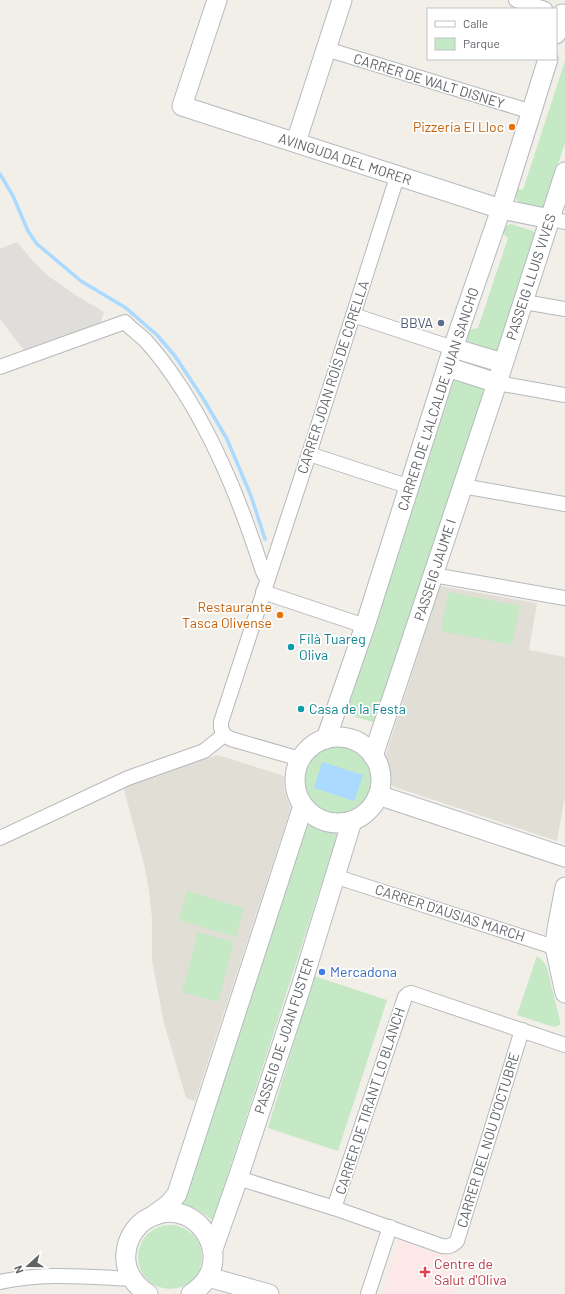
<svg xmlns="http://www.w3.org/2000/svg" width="565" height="1294" viewBox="0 0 565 1294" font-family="Barlow,sans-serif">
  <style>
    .industrial { fill: #e0deda }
    .education { fill: #e1ded6 }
    .medical { fill: #fce8e6 }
    .green { fill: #c5e8c5 }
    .water { fill: #aadaff }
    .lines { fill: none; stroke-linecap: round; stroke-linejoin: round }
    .stream { stroke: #aadaff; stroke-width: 3.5 }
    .street-casing { stroke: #b5b8bc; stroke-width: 16 }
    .secondary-casing { stroke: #b6babf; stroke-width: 21 }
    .street { stroke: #fff; stroke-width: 14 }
    .secondary { stroke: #fff; stroke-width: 19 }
    .food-dot { fill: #e8710a; stroke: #fff; stroke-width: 1.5 }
    .service-dot { fill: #5c6f8a; stroke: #fff; stroke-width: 1.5 }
    .culture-dot { fill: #0f9aa8; stroke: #fff; stroke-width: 1.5 }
    .shop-dot { fill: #3f7fe0; stroke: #fff; stroke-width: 1.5 }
    .health-dot { fill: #e0444e; stroke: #fff; stroke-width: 1.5 }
    .labels { text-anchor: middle; stroke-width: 3.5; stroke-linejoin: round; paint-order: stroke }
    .street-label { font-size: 14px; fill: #5f6368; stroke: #fff }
    .food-label { font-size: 14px; fill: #c56008; stroke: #fff; text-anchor: end }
    .service-label { font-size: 14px; fill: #4e5e75; stroke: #fff; text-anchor: end }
    .culture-label { font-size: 14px; fill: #0d838f; stroke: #fff; text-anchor: start }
    .shop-label { font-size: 14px; fill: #366cbe; stroke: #fff; text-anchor: start }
    .health-label { font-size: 14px; fill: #be3a42; stroke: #fff; text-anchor: start }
  </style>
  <rect width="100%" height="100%" fill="#f1efe8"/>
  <!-- industrial -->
  <path class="industrial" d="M17,242L31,259L48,276L80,298L104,312L99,327L26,353L0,319V249Z"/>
  <!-- education -->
  <g class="education">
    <path d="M440,586L537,603L529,650L565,657V796L557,841L392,786L390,770L385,757Z"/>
    <path d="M218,755L284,776V787L286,796L291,808L195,1101L186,1098L164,1023L152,961V918L149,891L145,868L123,786L169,768Z"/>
  </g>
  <!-- medical -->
  <path class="medical" d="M399,1240L465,1262L454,1294H382Z"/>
  <!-- green -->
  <g class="green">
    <path d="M565,61V143L543,209C532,207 509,205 516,188L523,190Z"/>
    <path d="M511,224L533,231L535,233L497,351L494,352L470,344L467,342L469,330L478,328L508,238L502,233L505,226Z"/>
    <path d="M454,380L485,389L376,723L346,714Z"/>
    <path d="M448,592L520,606L512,645L441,631Z"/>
    <circle cx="339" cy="781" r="35"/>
    <path d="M311,825L322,829L336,832L337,836L213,1221C203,1212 194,1206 181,1204L305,827Z"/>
    <path d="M187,891L244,908L236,937L179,920Z"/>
    <path d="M198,932L234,942L218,1002L182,992Z"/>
    <path d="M537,956L543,961L547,968L560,1021V1024L558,1026L554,1027L517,1015Z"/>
    <path d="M314,976L387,1000L338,1151L268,1128Z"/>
    <circle cx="170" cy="1257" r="32"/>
  </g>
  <!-- water -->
  <path class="water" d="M322,762L363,775L354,801L314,788Z"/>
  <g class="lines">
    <!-- stream -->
    <path class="stream" d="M0,174L13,196L28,231L37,244L81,281L126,308L157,335L175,356L204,400L227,439L251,496L265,539"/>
    <defs>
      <g id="street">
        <path d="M516,0L545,9"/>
        <path d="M326,49L532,112"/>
        <path d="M550,219L565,222"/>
        <path d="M524,302L565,309"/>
        <path d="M353,315L453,348"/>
        <path d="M0,367L125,322C131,329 139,334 145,340C159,355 171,372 182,389C218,445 242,506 262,569L264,574L268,578"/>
        <path d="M497,383L565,395"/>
        <path d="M309,454L410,487"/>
        <path d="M462,486L565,504"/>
        <path d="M433,575L565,598"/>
        <path d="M263,592L365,626"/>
        <path d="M224,735L221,728V722L309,454L397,177"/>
        <path d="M224,735L231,739L300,759"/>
        <path d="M0,838L128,778L204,751L224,735"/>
        <path d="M334,876L563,950"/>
        <path d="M238,1178L334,1208L442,1246C449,1247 452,1246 457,1241L522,1030"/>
        <path d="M334,1208L405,997L408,994L411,993L565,1045"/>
        <path d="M0,1282C43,1272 88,1277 132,1279"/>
        <path d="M368,1294L390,1227"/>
      </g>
      <g id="secondary">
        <path d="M217,0L182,106L501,209L550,219"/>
        <path d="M556,34L562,14"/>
        <path d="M296,142L342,0"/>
        <path d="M453,348L503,363"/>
        <path d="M447,367L497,383"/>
        <circle cx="338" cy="780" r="43"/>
        <path d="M326,739L365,626L453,348L501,209L548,59"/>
        <path d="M373,756L497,383L565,172"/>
        <path d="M378,795L565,857"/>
        <path d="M565,887L557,929L555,947L565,993"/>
        <path d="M154,1215L169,1204L177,1194L303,806"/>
        <path d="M213,1249L238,1178L300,990L352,821"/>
        <path d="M208,1277L269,1294"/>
        <path d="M148,1294C134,1285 124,1270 126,1253C127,1241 132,1232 140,1224C146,1218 154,1215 162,1213C196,1206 225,1246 208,1277C204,1284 198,1289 191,1294"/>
      </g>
    </defs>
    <!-- street casing -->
    <use href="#street" class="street-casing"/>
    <!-- secondary casing -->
    <use href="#secondary" class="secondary-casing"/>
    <!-- street -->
    <use href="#street" class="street"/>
    <!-- secondary -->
    <use href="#secondary" class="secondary"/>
  </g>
  <!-- markers -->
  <g class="food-dot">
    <circle cx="512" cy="127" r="4"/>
    <circle cx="280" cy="615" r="4"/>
  </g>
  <circle class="service-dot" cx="441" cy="323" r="4"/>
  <g class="culture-dot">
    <circle cx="291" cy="647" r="4"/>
    <circle cx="301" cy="709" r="4"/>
  </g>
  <circle class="shop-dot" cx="322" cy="972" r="4"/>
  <path class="health-dot" d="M423 1266h4v4h4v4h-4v4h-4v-4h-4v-4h4z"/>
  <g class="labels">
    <!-- street labels -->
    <g class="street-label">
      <text transform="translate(429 81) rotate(17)" y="5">CARRER DE WALT DISNEY</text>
      <text transform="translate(345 159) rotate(18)" y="5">AVINGUDA DEL MORER</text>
      <text transform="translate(531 277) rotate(-72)" y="5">PASSEIG LLUIS VIVES</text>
      <text transform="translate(333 377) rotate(-72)" y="5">CARRER JOAN ROÍS DE CORELLA</text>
      <text transform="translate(438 399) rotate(-72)" y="5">CARRER DE L'ALCALDE JUAN SANCHO</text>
      <text transform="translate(435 570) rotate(-72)" y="5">PASSEIG JAUME I</text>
      <text transform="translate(450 913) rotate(18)" y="5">CARRER D'AUSIAS MARCH</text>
      <text transform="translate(284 1036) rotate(-72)" y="5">PASSEIG DE JOAN FUSTER</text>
      <text transform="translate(370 1101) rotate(-72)" y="5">CARRER DE TIRANT LO BLANCH</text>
      <text transform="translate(488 1140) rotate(-73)" y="5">CARRER DEL NOU D'OCTUBRE</text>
    </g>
    <!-- food labels -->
    <g class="food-label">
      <text x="504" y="132">Pizzeria El Lloc</text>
      <text x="272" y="612">Restaurante<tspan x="272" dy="16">Tasca Olivense</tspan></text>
    </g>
    <!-- service labels -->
    <g class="service-label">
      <text x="433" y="328">BBVA</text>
    </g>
    <!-- culture labels -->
    <g class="culture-label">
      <text x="299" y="644">Filà Tuareg<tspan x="299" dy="16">Oliva</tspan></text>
      <text x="309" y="714">Casa de la Festa</text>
    </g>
    <!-- shop labels -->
    <g class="shop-label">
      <text x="330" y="977">Mercadona</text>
    </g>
    <!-- health labels -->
    <g class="health-label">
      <text x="434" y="1269">Centre de<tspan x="434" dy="16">Salut d'Oliva</tspan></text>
    </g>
  </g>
  <!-- legend -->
  <rect x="427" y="8" width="130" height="52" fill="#ffffff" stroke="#bfc1c3"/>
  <rect x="435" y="21" width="20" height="6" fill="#ffffff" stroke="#bfc1c3"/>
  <text x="463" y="28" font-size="12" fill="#5f6368">Calle</text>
  <rect x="435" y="38" width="20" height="12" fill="#c5e8c5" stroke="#bfc1c3"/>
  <text x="463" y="48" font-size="12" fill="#5f6368">Parque</text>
  <!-- north arrow -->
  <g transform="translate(28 1266) rotate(249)" stroke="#ffffff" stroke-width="3" paint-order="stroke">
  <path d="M0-3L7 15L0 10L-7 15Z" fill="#5f6368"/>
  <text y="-6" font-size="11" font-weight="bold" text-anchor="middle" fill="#5f6368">N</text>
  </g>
</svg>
